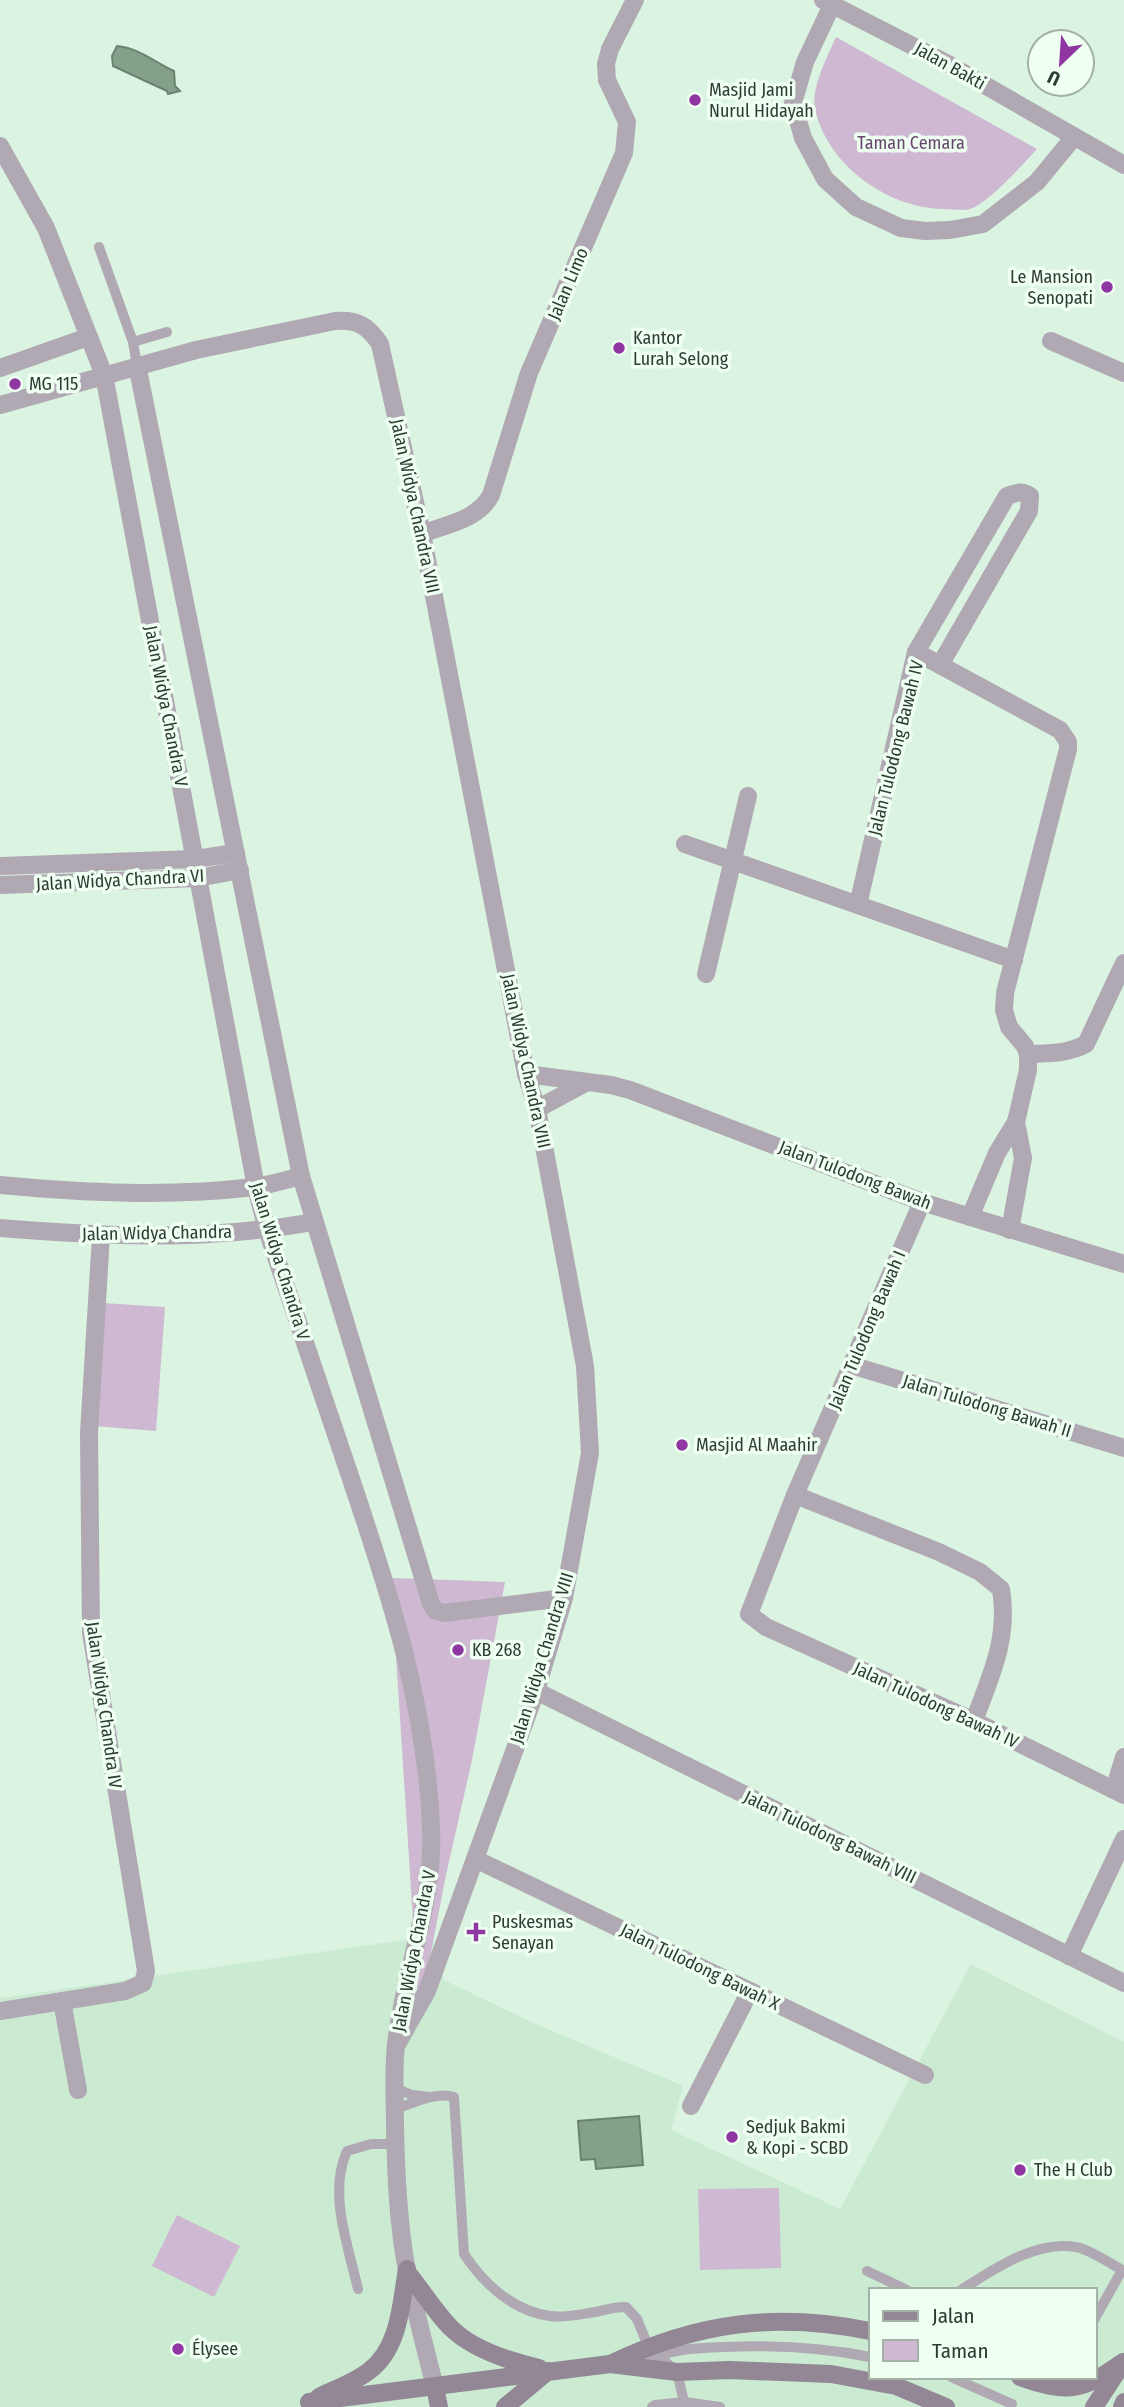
<svg xmlns="http://www.w3.org/2000/svg" width="1124" height="2407" viewBox="0 0 1124 2407" font-family="'Fira Sans Condensed',sans-serif">
  <style>
    .built { fill: #caebd2; fill-rule: evenodd }
    .green { fill: #ceb8d2 }
    .water { fill: #82a08a; stroke: #6a8270; stroke-width: 2 }
    .lines { fill: none; stroke-linecap: round; stroke-linejoin: round }
    .service { stroke: #b0a8b2; stroke-width: 10 }
    .minor { stroke: #b0a8b2; stroke-width: 18 }
    .tertiary { stroke: #b0a8b2; stroke-width: 18 }
    .secondary { stroke: #938695; stroke-width: 18 }
    .poi-dot { fill: #9036a2; stroke: #effff2; stroke-width: 2.5 }
    .labels { text-anchor: middle; stroke-width: 7; stroke-linejoin: round; paint-order: stroke }
    .street-label { font-size: 18px; fill: #313b33; stroke: #effff2 }
    .poi-label { font-size: 18px; fill: #313b33; stroke: #effff2; text-anchor: start }
    .park-label { font-size: 18px; fill: #68476f; stroke: #effff2 }
  </style>
  <rect width="100%" height="100%" fill="#daf4e1"/>
  <!-- built -->
  <path class="built" d="M432,1936L444,1980L529,2021L683,2086L671,2130L840,2209L971,1964L1124,2042V2407H0V1998ZM870,2290H1094V2377H870Z"/>
  <!-- green -->
  <g class="green">
    <path d="M836,37L1037,149C1022,165 990,202 970,209C963,211 951,209 943,209C887,208 826,164 815,108C811,88 828,55 836,37Z"/>
    <path d="M103,1303L165,1307L156,1431L94,1426Z"/>
    <path d="M391,1578L505,1582L472,1760L446,1875L419,2014Z"/>
    <path d="M779,2188L781,2268L700,2270L698,2189Z"/>
    <path d="M177,2215L240,2246L214,2297L152,2266Z"/>
  </g>
  <!-- water -->
  <g class="water">
    <path d="M117,46C139,48 154,62 174,71L175,86L180,91L168,94L167,91L113,66L112,56Z"/>
    <path d="M639,2116L643,2165L596,2169L595,2159L581,2160L578,2121Z"/>
  </g>
  <g class="lines">
    <!-- service -->
    <g class="service">
      <path d="M99,247L133,342"/>
      <path d="M137,365L133,342L167,332"/>
      <path d="M395,2088L412,2095L430,2097"/>
      <path d="M395,2109C412,2104 436,2091 454,2097L464,2254C484,2284 513,2311 550,2316C562,2318 577,2315 589,2313C602,2312 613,2306 626,2307L637,2319L648,2346L677,2372L684,2402"/>
      <path d="M867,2271L907,2290"/>
      <path d="M358,2289C348,2245 328,2193 347,2151L371,2144H395"/>
      <path d="M961,2290C993,2270 1035,2240 1076,2247C1089,2249 1111,2264 1124,2271"/>
      <path d="M1094,2320L1122,2270"/>
      <path d="M631,2361C651,2358 671,2351 690,2349C750,2344 812,2345 870,2357"/>
      <path d="M951,2377L1012,2404"/>
      <path d="M652,2407L655,2405L684,2402L720,2407"/>
    </g>
    <!-- minor -->
    <g class="minor">
      <path d="M823,0L948,64L1124,165"/>
      <path d="M832,5L805,62L793,103L803,138L825,179L856,207L901,228L925,231L950,230L983,224L1037,182L1074,137"/>
      <path d="M0,146L46,228L104,375L256,1187"/>
      <path d="M1051,341L1124,373"/>
      <path d="M137,365L301,1176"/>
      <path d="M0,368L88,337"/>
      <path d="M0,405L196,350L335,321C357,319 368,326 380,344L422,534L526,1074"/>
      <path d="M422,534C447,524 478,520 491,495L529,373L624,153L627,122L607,80L606,64L610,49L635,0"/>
      <path d="M916,652L1060,730L1068,742V749L1005,993L1004,1010L1009,1027L1025,1046L1028,1054V1070L1016,1122L997,1153L970,1217"/>
      <path d="M685,844L1014,960"/>
      <path d="M0,866L195,859L236,853"/>
      <path d="M0,885L198,878L240,870"/>
      <path d="M858,905L916,652L1007,496C1016,493 1021,490 1030,496L1029,511L940,665"/>
      <path d="M706,974L748,796"/>
      <path d="M1028,1054C1049,1053 1067,1054 1086,1044L1124,963"/>
      <path d="M922,1202L795,1495L749,1614L766,1627L974,1721L1124,1795"/>
      <path d="M1010,1230L1023,1158L1016,1122"/>
      <path d="M851,1365L1124,1448"/>
      <path d="M795,1495L939,1552L980,1572L1001,1589C1009,1639 991,1675 974,1721"/>
      <path d="M536,1691L1124,1983"/>
      <path d="M1114,1790L1124,1757"/>
      <path d="M475,1859L925,2075"/>
      <path d="M1069,1956L1124,1839"/>
      <path d="M62,2001L78,2090"/>
      <path d="M0,2011L125,1991L143,1983L146,1971L91,1633L89,1433L101,1236"/>
      <path d="M691,2106L750,1991"/>
    </g>
    <!-- tertiary -->
    <g class="tertiary">
      <path d="M537,1109L587,1082"/>
      <path d="M0,1185C84,1193 170,1197 254,1187C270,1185 286,1180 301,1176L431,1604L436,1611L444,1613L564,1598"/>
      <path d="M256,1187L267,1230C295,1313 323,1396 351,1479C390,1595 426,1704 431,1827C435,1902 404,1970 396,2044C393,2072 395,2100 395,2128C396,2175 398,2224 407,2271C415,2310 425,2348 435,2387"/>
      <path d="M0,1228C109,1237 205,1241 314,1222"/>
      <path d="M396,2046L427,1991L536,1691L564,1598L590,1453L585,1366L537,1109L526,1074L611,1085L630,1090L922,1202L1124,1264"/>
    </g>
    <!-- secondary -->
    <g class="secondary">
      <path d="M407,2272C422,2290 435,2312 451,2328C473,2350 509,2361 539,2368"/>
      <path d="M610,2364C698,2322 775,2312 870,2331"/>
      <path d="M1020,2377C1068,2394 1082,2391 1123,2362"/>
      <path d="M435,2387L439,2407"/>
      <path d="M319,2397C335,2389 355,2382 369,2371C400,2348 401,2303 407,2269"/>
      <path d="M309,2402L610,2364L677,2372L729,2370L831,2374L896,2386L946,2407"/>
      <path d="M505,2407L548,2371"/>
      <path d="M1094,2407L1119,2369"/>
      <path d="M1122,2407L1124,2402"/>
    </g>
  </g>
  <!-- markers -->
  <g class="poi-dot">
    <circle cx="695" cy="100" r="7"/>
    <circle cx="1107" cy="287" r="7"/>
    <circle cx="619" cy="348" r="7"/>
    <circle cx="15" cy="384" r="7"/>
    <circle cx="682" cy="1445" r="7"/>
    <circle cx="458" cy="1650" r="7"/>
    <path d="M472.5 1921.5h7v7h7v7h-7v7h-7v-7h-7v-7h7z"/>
    <circle cx="732" cy="2137" r="7"/>
    <circle cx="1020" cy="2170" r="7"/>
    <circle cx="178" cy="2349" r="7"/>
  </g>
  <g class="labels">
    <!-- street labels -->
    <g class="street-label">
      <text transform="translate(950 66) rotate(29)" y="6">Jalan Bakti</text>
      <text transform="translate(568 284) rotate(-67)" y="6">Jalan Limo</text>
      <text transform="translate(415 506) rotate(78)" y="6">Jalan Widya Chandra VIII</text>
      <text transform="translate(166 706) rotate(79)" y="6">Jalan Widya Chandra V</text>
      <text transform="translate(896 748) rotate(-76)" y="6">Jalan Tulodong Bawah IV</text>
      <text transform="translate(120 880) rotate(-3)" y="6">Jalan Widya Chandra VI</text>
      <text transform="translate(526 1061) rotate(78)" y="6">Jalan Widya Chandra VIII</text>
      <text transform="translate(855 1175) rotate(21)" y="6">Jalan Tulodong Bawah</text>
      <text transform="translate(157 1233) rotate(-1)" y="6">Jalan Widya Chandra</text>
      <text transform="translate(280 1261) rotate(73)" y="6">Jalan Widya Chandra V</text>
      <text transform="translate(867 1330) rotate(-67)" y="6">Jalan Tulodong Bawah I</text>
      <text transform="translate(987 1406) rotate(17)" y="6">Jalan Tulodong Bawah II</text>
      <text transform="translate(542 1658) rotate(-73)" y="6">Jalan Widya Chandra VIII</text>
      <text transform="translate(104 1705) rotate(82)" y="6">Jalan Widya Chandra IV</text>
      <text transform="translate(936 1705) rotate(25)" y="6">Jalan Tulodong Bawah IV</text>
      <text transform="translate(830 1837) rotate(26)" y="6">Jalan Tulodong Bawah VIII</text>
      <text transform="translate(414 1951) rotate(-79)" y="6">Jalan Widya Chandra V</text>
      <text transform="translate(700 1967) rotate(26)" y="6">Jalan Tulodong Bawah X</text>
    </g>
    <!-- poi labels -->
    <g class="poi-label">
      <text x="709" y="96">Masjid Jami<tspan x="709" dy="21">Nurul Hidayah</tspan></text>
      <text x="1093" y="283" text-anchor="end">Le Mansion<tspan x="1093" dy="21">Senopati</tspan></text>
      <text x="633" y="344">Kantor<tspan x="633" dy="21">Lurah Selong</tspan></text>
      <text x="29" y="390">MG 115</text>
      <text x="696" y="1451">Masjid Al Maahir</text>
      <text x="472" y="1656">KB 268</text>
      <text x="492" y="1928">Puskesmas<tspan x="492" dy="21">Senayan</tspan></text>
      <text x="746" y="2133">Sedjuk Bakmi<tspan x="746" dy="21">&amp; Kopi - SCBD</tspan></text>
      <text x="1034" y="2176">The H Club</text>
      <text x="192" y="2355">Élysee</text>
    </g>
    <!-- park labels -->
    <g class="park-label">
      <text x="911" y="149">Taman Cemara</text>
    </g>
  </g>
  <!-- legend -->
  <rect x="869" y="2288" width="228" height="91" fill="#effff2" stroke="#a3b1a6" stroke-width="2"/>
  <rect x="883" y="2311" width="35" height="10" fill="#938695" stroke="#a3b1a6" stroke-width="2"/>
  <text x="932" y="2323" font-size="21" fill="#313b33">Jalan</text>
  <rect x="883" y="2340" width="35" height="21" fill="#ceb8d2" stroke="#a3b1a6" stroke-width="2"/>
  <text x="932" y="2358" font-size="21" fill="#313b33">Taman</text>
  <!-- north arrow -->
  <g transform="translate(1061 63) rotate(205)"><circle r="33" fill="#effff2" stroke="#a3b1a6" stroke-width="2"/>
  <path d="M0-5L12 26L0 18L-12 26Z" fill="#9036a2"/>
  <text y="-10" font-size="19" font-weight="bold" text-anchor="middle" fill="#313b33">U</text>
  </g>
</svg>
